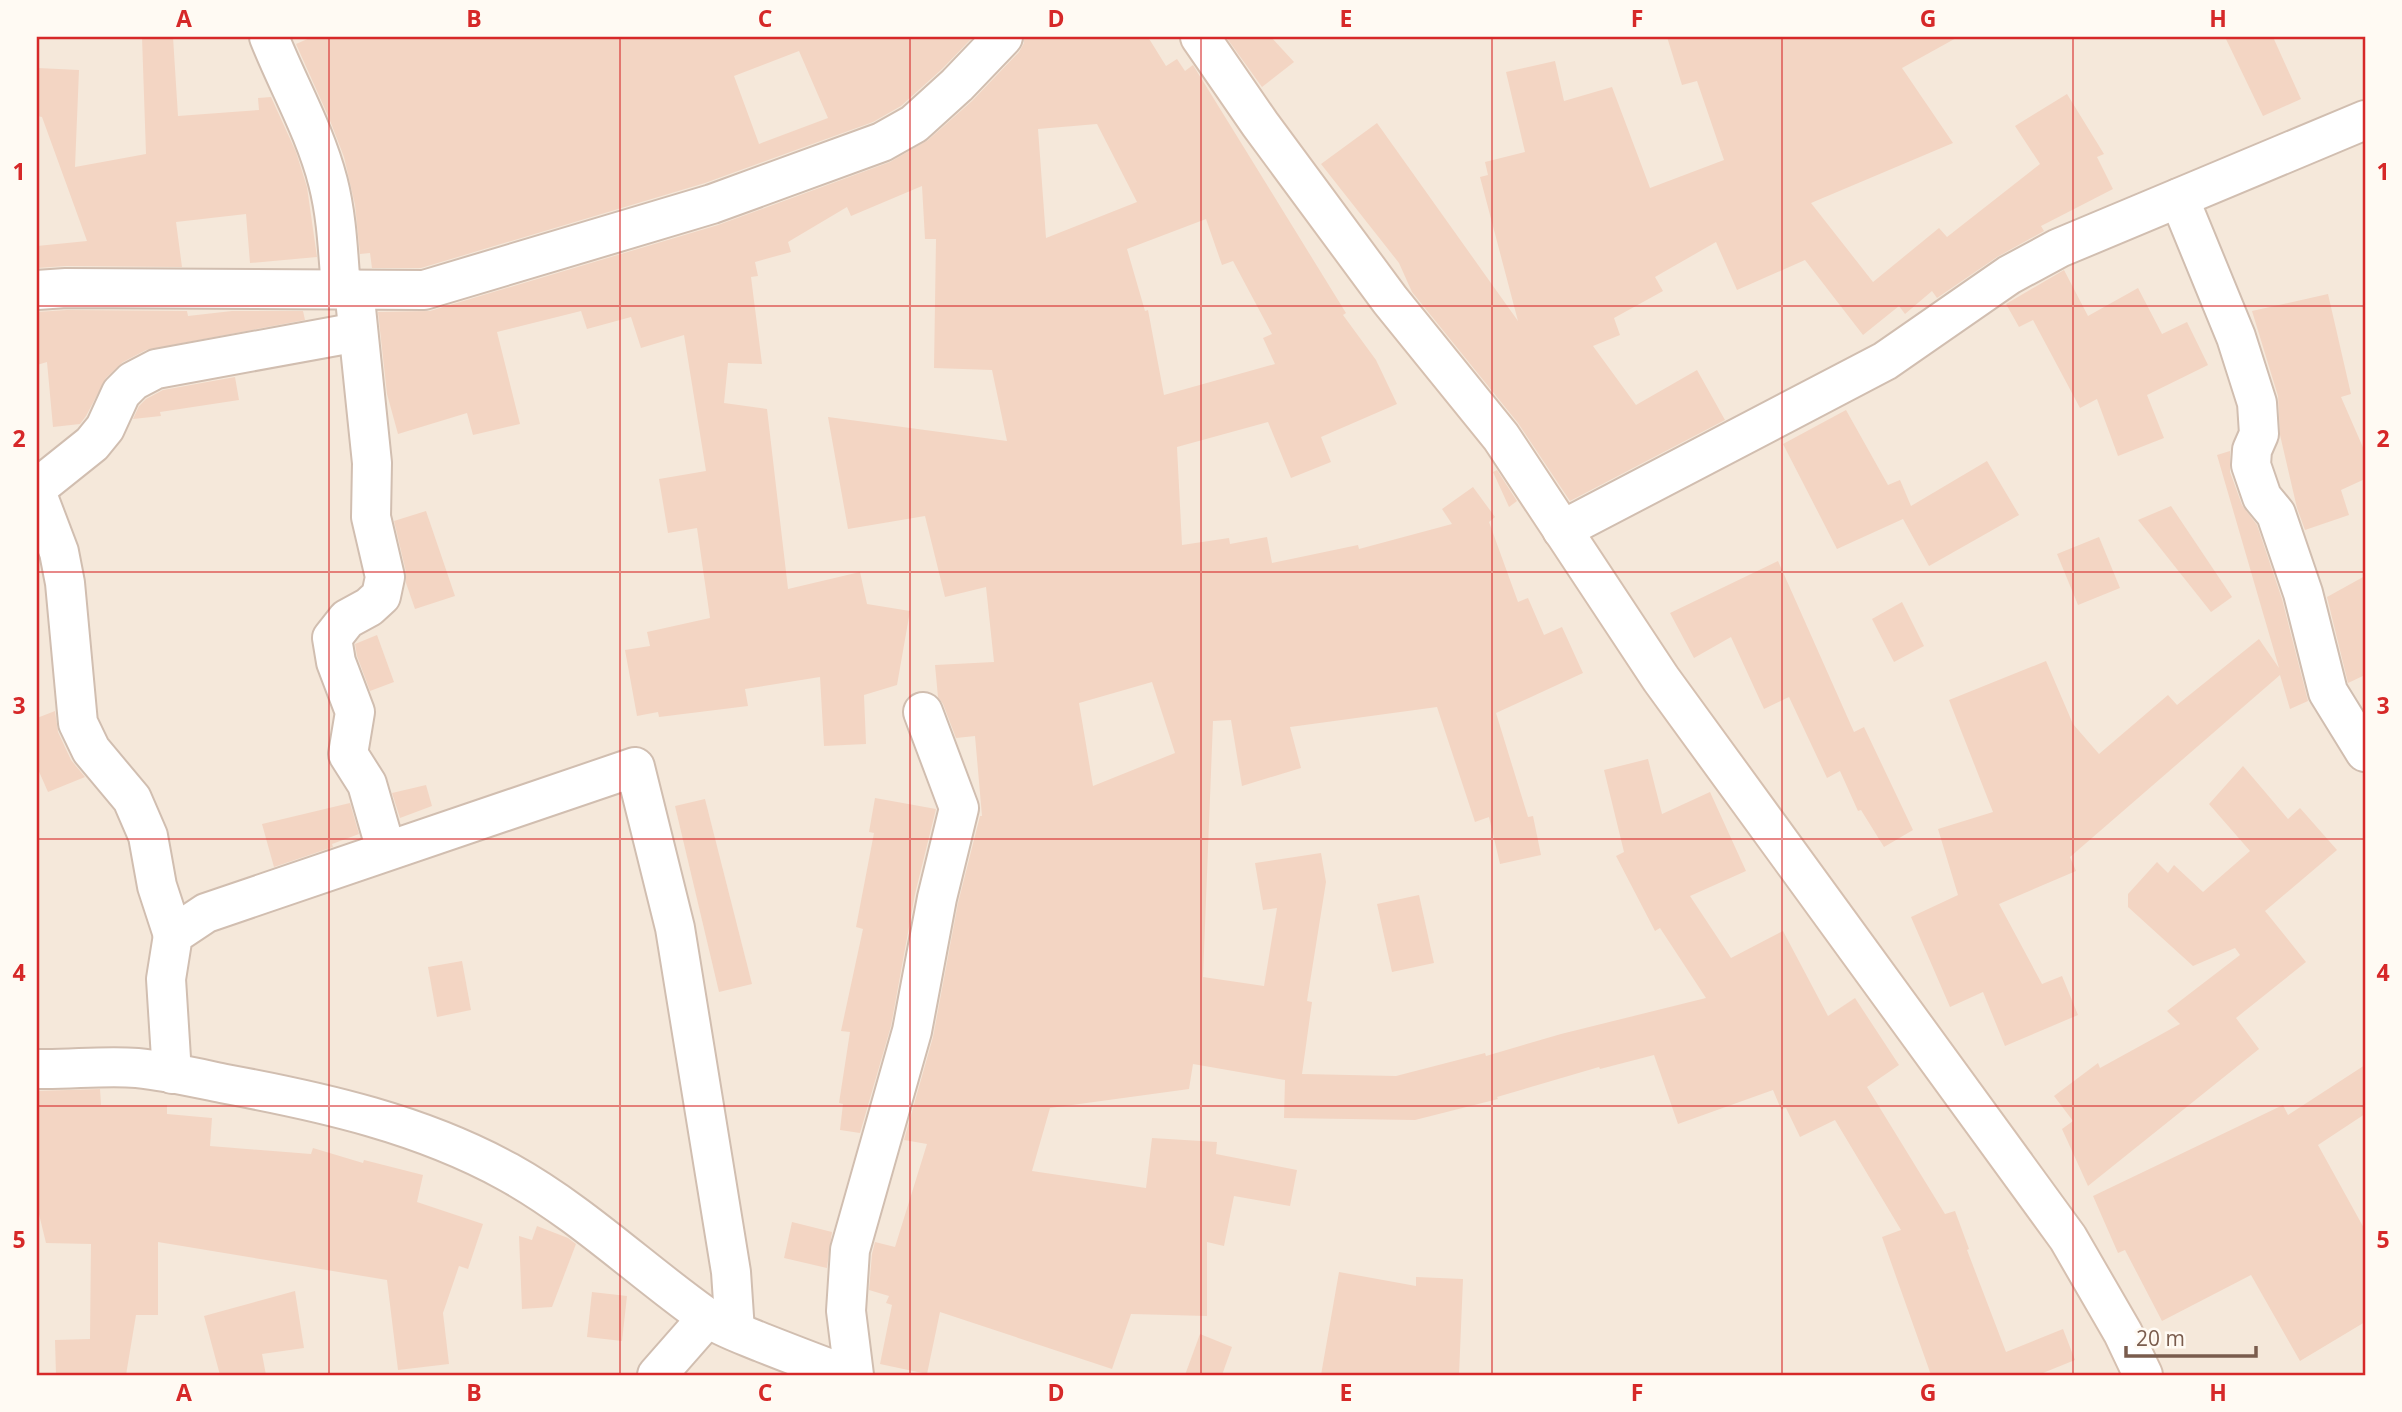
<svg xmlns="http://www.w3.org/2000/svg" width="2402" height="1412" viewBox="0 0 2402 1412" font-family="'Open Sans',sans-serif">
  <style>
    .residential { fill: #f5e8da }
    .building { fill: #f3d5c3; fill-rule: evenodd }
    .lines { fill: none; stroke-linecap: round; stroke-linejoin: round }
    .street-casing { stroke: #d1beb0; stroke-width: 42 }
    .secondary-casing { stroke: #d6c0b0; stroke-width: 42 }
    .street { stroke: #fff; stroke-width: 38 }
    .secondary { stroke: #fff; stroke-width: 38 }
    .grid { fill: none; stroke: #d62828; stroke-width: 2; stroke-opacity: 0.55 }
    .neatline { fill: none; stroke: #d62828; stroke-width: 2.5 }
    .grid-label { font-size: 23px; text-anchor: middle; font-weight: bold; fill: #d62828 }
  </style>
  <rect width="100%" height="100%" fill="#fdf6ec"/>
  <!-- residential -->
  <rect class="residential" x="37" y="37" width="2328" height="1338"/>
  <!-- building -->
  <g class="building">
    <path d="M142,37H173L178,116L259,110L258,98L271,97L296,152L307,187L317,257L250,263L246,214L176,222L182,267L66,266L37,268V246L87,241L42,117L37,116L38,68L79,70L75,167L146,154Z"/>
    <path d="M312,37H973L942,69L901,106L873,122L705,183L421,268H372L370,253L360,254L355,205L344,157L329,118L296,44ZM799,51L828,118L759,144L734,76Z"/>
    <path d="M1024,37H1148L1166,66L1177,59L1185,71L1193,65L1346,313L1343,315L1376,360L1397,404L1321,437L1331,462L1291,478L1268,422L1177,447L1182,545L1229,538L1230,544L1267,537L1272,563L1358,545L1359,549L1452,524L1442,509L1473,487L1495,517L1489,522L1518,602L1528,598L1544,635L1562,627L1583,673L1496,713L1528,817L1533,816L1541,855L1500,864L1489,817L1475,822L1437,707L1290,727L1301,768L1242,786L1231,720L1213,721L1203,977L1264,986L1277,908L1263,910L1255,863L1321,853L1326,882L1307,1001L1312,1002L1302,1074L1396,1076L1485,1053L1486,1056L1561,1034L1706,998L1660,928L1655,931L1616,856L1624,852L1604,770L1648,759L1662,814L1710,792L1746,871L1690,896L1731,958L1783,931L1828,1016L1855,998L1899,1065L1867,1087L1945,1214L1955,1211L1969,1249L1967,1250L2006,1352L2063,1329L2075,1360L2038,1375H1931L1882,1237L1901,1230L1835,1120L1800,1137L1786,1108L1781,1109L1773,1090L1678,1124L1654,1055L1600,1069L1599,1067L1497,1097L1498,1099L1415,1120L1284,1118L1285,1080L1193,1064L1189,1089L1050,1108L1032,1171L1146,1188L1152,1138L1217,1142L1216,1154L1297,1170L1290,1206L1234,1196L1224,1246L1207,1242V1316L1131,1314L1112,1369L940,1312L927,1374L880,1364L892,1305L886,1303L889,1296L869,1290L872,1254L875,1242L895,1247L927,1144L904,1140L933,1037L958,903L980,816H982L975,736L956,738L943,704L938,697L935,665L994,662L986,587L945,597L925,516L848,529L828,417L1007,441L992,370L934,368L936,239H925L922,186L851,216L847,207L788,242L791,252L755,262L758,276L751,277L762,364L728,363L724,403L767,409L788,589L860,572L867,604L910,611L897,685L864,695L866,744L824,746L820,677L745,689L748,706L659,717L658,712L637,716L625,650L650,646L647,632L710,618L697,528L668,533L659,479L706,471L684,335L641,348L631,317L587,329L581,311L497,332L520,424L473,435L467,413L398,434L387,394L378,312L430,311L718,225L890,162L928,140L972,101L1019,52L1024,43ZM1097,124L1137,202L1046,238L1038,129ZM1206,219L1222,265L1233,261L1272,334L1263,338L1275,364L1164,395L1148,310L1145,311L1127,249ZM1152,682L1175,753L1093,786L1079,703Z"/>
    <path d="M1226,37H1271L1294,62L1262,87Z"/>
    <path d="M1667,37H1958L1902,68L1953,143L1811,203L1873,282L1939,228L1947,237L2040,164L2015,126L2067,94L2104,154L2097,157L2113,189L2041,226L2044,231L1997,257L1937,298L1932,291L1905,314L1899,306L1863,335L1805,260L1737,290L1716,242L1655,277L1663,291L1614,318L1620,335L1593,346L1636,405L1697,370L1725,420L1570,501L1518,423L1412,292L1399,263L1321,164L1377,123L1518,321L1480,177L1488,175L1485,162L1525,152L1506,72L1555,61L1564,101L1612,87L1650,188L1724,160L1697,81L1682,85Z"/>
    <path d="M2225,37H2273L2301,99L2263,116Z"/>
    <path d="M2064,270L2088,316L2138,288L2162,334L2187,322L2208,365L2147,395L2164,438L2118,456L2097,399L2080,408L2033,320L2019,327L2006,304Z"/>
    <path d="M2328,294L2351,394L2341,397L2365,452V479L2341,490L2349,515L2305,530L2297,508L2280,435L2278,396L2252,311Z"/>
    <path d="M67,310L187,311L188,316L232,311H303L305,320L146,350L123,362L106,378L86,416L80,424L53,427L47,362L37,365V312Z"/>
    <path d="M235,377L239,400L160,412L161,416L133,419L139,406L146,399L163,390Z"/>
    <path d="M1846,410L1888,485L1900,480L1911,506L1987,461L2019,515L1929,566L1903,519L1837,549L1783,444Z"/>
    <path d="M2230,451V472L2242,505L2257,525L2282,599L2308,701L2290,709L2280,675L2070,857L2076,871L1999,904L2042,984L2062,976L2078,1015L2005,1046L1983,992L1950,1007L1911,917L1958,895L1938,829L1993,812L1949,700L2046,661L2073,724L2099,754L2168,695L2177,705L2259,639L2279,668L2217,455Z"/>
    <path d="M1497,470L1517,501L1509,507L1493,472Z"/>
    <path d="M2171,506L2232,597L2211,612L2138,520Z"/>
    <path d="M426,511L455,596L415,609L406,583V572L394,521Z"/>
    <path d="M2099,537L2120,588L2078,605L2057,554Z"/>
    <path d="M1778,561L1854,732L1864,727L1913,830L1884,847L1861,810L1858,811L1840,771L1827,778L1789,697L1764,709L1731,637L1694,658L1670,613Z"/>
    <path d="M2365,576V675L2348,683L2327,597Z"/>
    <path d="M1902,602L1924,646L1894,662L1872,619Z"/>
    <path d="M377,635L394,682L370,691L357,656L355,644Z"/>
    <path d="M55,711L58,732L71,760L85,777L48,792L37,767V718Z"/>
    <path d="M2243,766L2288,819L2300,808L2337,850L2265,911L2306,962L2236,1018L2259,1049L2088,1186L2062,1129L2073,1121L2054,1096L2098,1063L2100,1068L2180,1024L2167,1011L2240,955L2235,948L2193,966L2128,907V894L2157,862L2168,873L2174,865L2203,892L2250,851L2209,804Z"/>
    <path d="M426,785L432,806L400,818L392,793Z"/>
    <path d="M875,798L936,809L915,894L891,1026L860,1133L840,1130L843,1104L839,1103L850,1032L841,1031L863,929L856,927L874,833L869,832Z"/>
    <path d="M705,799L752,984L719,992L675,806Z"/>
    <path d="M350,803L359,834L332,844L333,847L274,867L262,824Z"/>
    <path d="M1419,895L1434,963L1392,972L1377,904Z"/>
    <path d="M462,961L471,1010L437,1017L428,967Z"/>
    <path d="M2365,1065V1114L2318,1145L2365,1230V1322L2300,1361L2251,1275L2162,1321L2125,1250L2118,1253L2093,1196L2283,1105L2288,1115Z"/>
    <path d="M100,1089L101,1105H167V1114L212,1118L210,1146L311,1154L313,1148L363,1163L364,1160L423,1175L417,1202L483,1224L468,1269L459,1266L443,1313L449,1364L398,1370L387,1280L158,1242V1315H136L126,1375H56L55,1340L90,1339L91,1244L46,1243L37,1206V1091Z"/>
    <path d="M792,1222L832,1232L827,1268L784,1258Z"/>
    <path d="M537,1226L568,1238L576,1244L552,1307L522,1309L519,1236L532,1240Z"/>
    <path d="M1339,1272L1416,1286V1277L1463,1279L1459,1375H1321Z"/>
    <path d="M295,1291L304,1348L262,1354L266,1375H220L204,1316Z"/>
    <path d="M592,1292L627,1296L622,1341L587,1337Z"/>
    <path d="M1200,1334L1232,1347L1222,1375H1185Z"/>
  </g>
  <g class="lines">
    <defs>
      <g id="street">
        <path d="M269,37C288,85 315,131 328,182C337,217 338,253 341,289"/>
        <path d="M2179,198L2236,337L2257,403L2259,434L2252,450L2251,465L2262,497L2276,514L2303,593L2328,692L2365,752"/>
        <path d="M354,289L372,463L371,517L385,577L381,596L369,607L347,619L332,638L336,662L355,712L348,754L367,784L386,850"/>
        <path d="M37,290L66,288L424,290L712,204L882,142L914,124L957,85L1003,37"/>
        <path d="M37,488L92,444L105,428L121,393L133,381L156,369L358,332"/>
        <path d="M37,494L59,552L65,583L78,723L91,750L132,799L148,836L157,886L173,935"/>
        <path d="M1562,530L1885,361L2009,275L2059,248L2365,120"/>
        <path d="M37,1069C70,1070 104,1065 137,1068C167,1071 197,1078 226,1084C323,1102 421,1124 508,1172C580,1212 639,1269 705,1316C722,1328 744,1335 763,1343C791,1354 819,1365 847,1375"/>
        <path d="M172,1074L166,979L173,935L206,913L635,767L675,928L731,1272L735,1331"/>
        <path d="M657,1375L707,1318"/>
        <path d="M854,1375L846,1311L850,1250L912,1031L937,898L959,808L923,712"/>
      </g>
      <path id="secondary" d="M1200,37L1260,124L1390,300L1501,437L1661,679L2068,1238L2123,1333L2143,1375"/>
    </defs>
    <!-- street casing -->
    <use href="#street" class="street-casing"/>
    <!-- secondary casing -->
    <use href="#secondary" class="secondary-casing"/>
    <!-- street -->
    <use href="#street" class="street"/>
    <!-- secondary -->
    <use href="#secondary" class="secondary"/>
  </g>
  <!-- grid -->
  <path class="grid" d="M329,37V1375M620,37V1375M910,37V1375M1201,37V1375M1492,37V1375M1782,37V1375M2073,37V1375M37,306H2365M37,572H2365M37,839H2365M37,1106H2365"/>
  <!-- border -->
  <rect width="2402" height="1412" fill="none" stroke="#fffaf3" stroke-width="77"/>
  <!-- scale -->
  <path d="M2126 1346v10h130v-10" fill="none" stroke="#7a5c4d" stroke-width="3.5"/>
  <text x="2136" y="1346" font-size="21" fill="#7a5c4d" stroke="#fffaf3" stroke-width="5" paint-order="stroke">20 m</text>
  <rect x="38" y="38" width="2326" height="1336" class="neatline"/>
  <g class="grid-label">
    <text x="184" y="27">A</text>
    <text x="474" y="27">B</text>
    <text x="765" y="27">C</text>
    <text x="1056" y="27">D</text>
    <text x="1346" y="27">E</text>
    <text x="1637" y="27">F</text>
    <text x="1928" y="27">G</text>
    <text x="2218" y="27">H</text>
    <text x="19" y="180">1</text>
    <text x="2383" y="180">1</text>
    <text x="19" y="447">2</text>
    <text x="2383" y="447">2</text>
    <text x="19" y="714">3</text>
    <text x="2383" y="714">3</text>
    <text x="19" y="981">4</text>
    <text x="2383" y="981">4</text>
    <text x="19" y="1248">5</text>
    <text x="2383" y="1248">5</text>
    <text x="184" y="1401">A</text>
    <text x="474" y="1401">B</text>
    <text x="765" y="1401">C</text>
    <text x="1056" y="1401">D</text>
    <text x="1346" y="1401">E</text>
    <text x="1637" y="1401">F</text>
    <text x="1928" y="1401">G</text>
    <text x="2218" y="1401">H</text>
  </g>
</svg>
